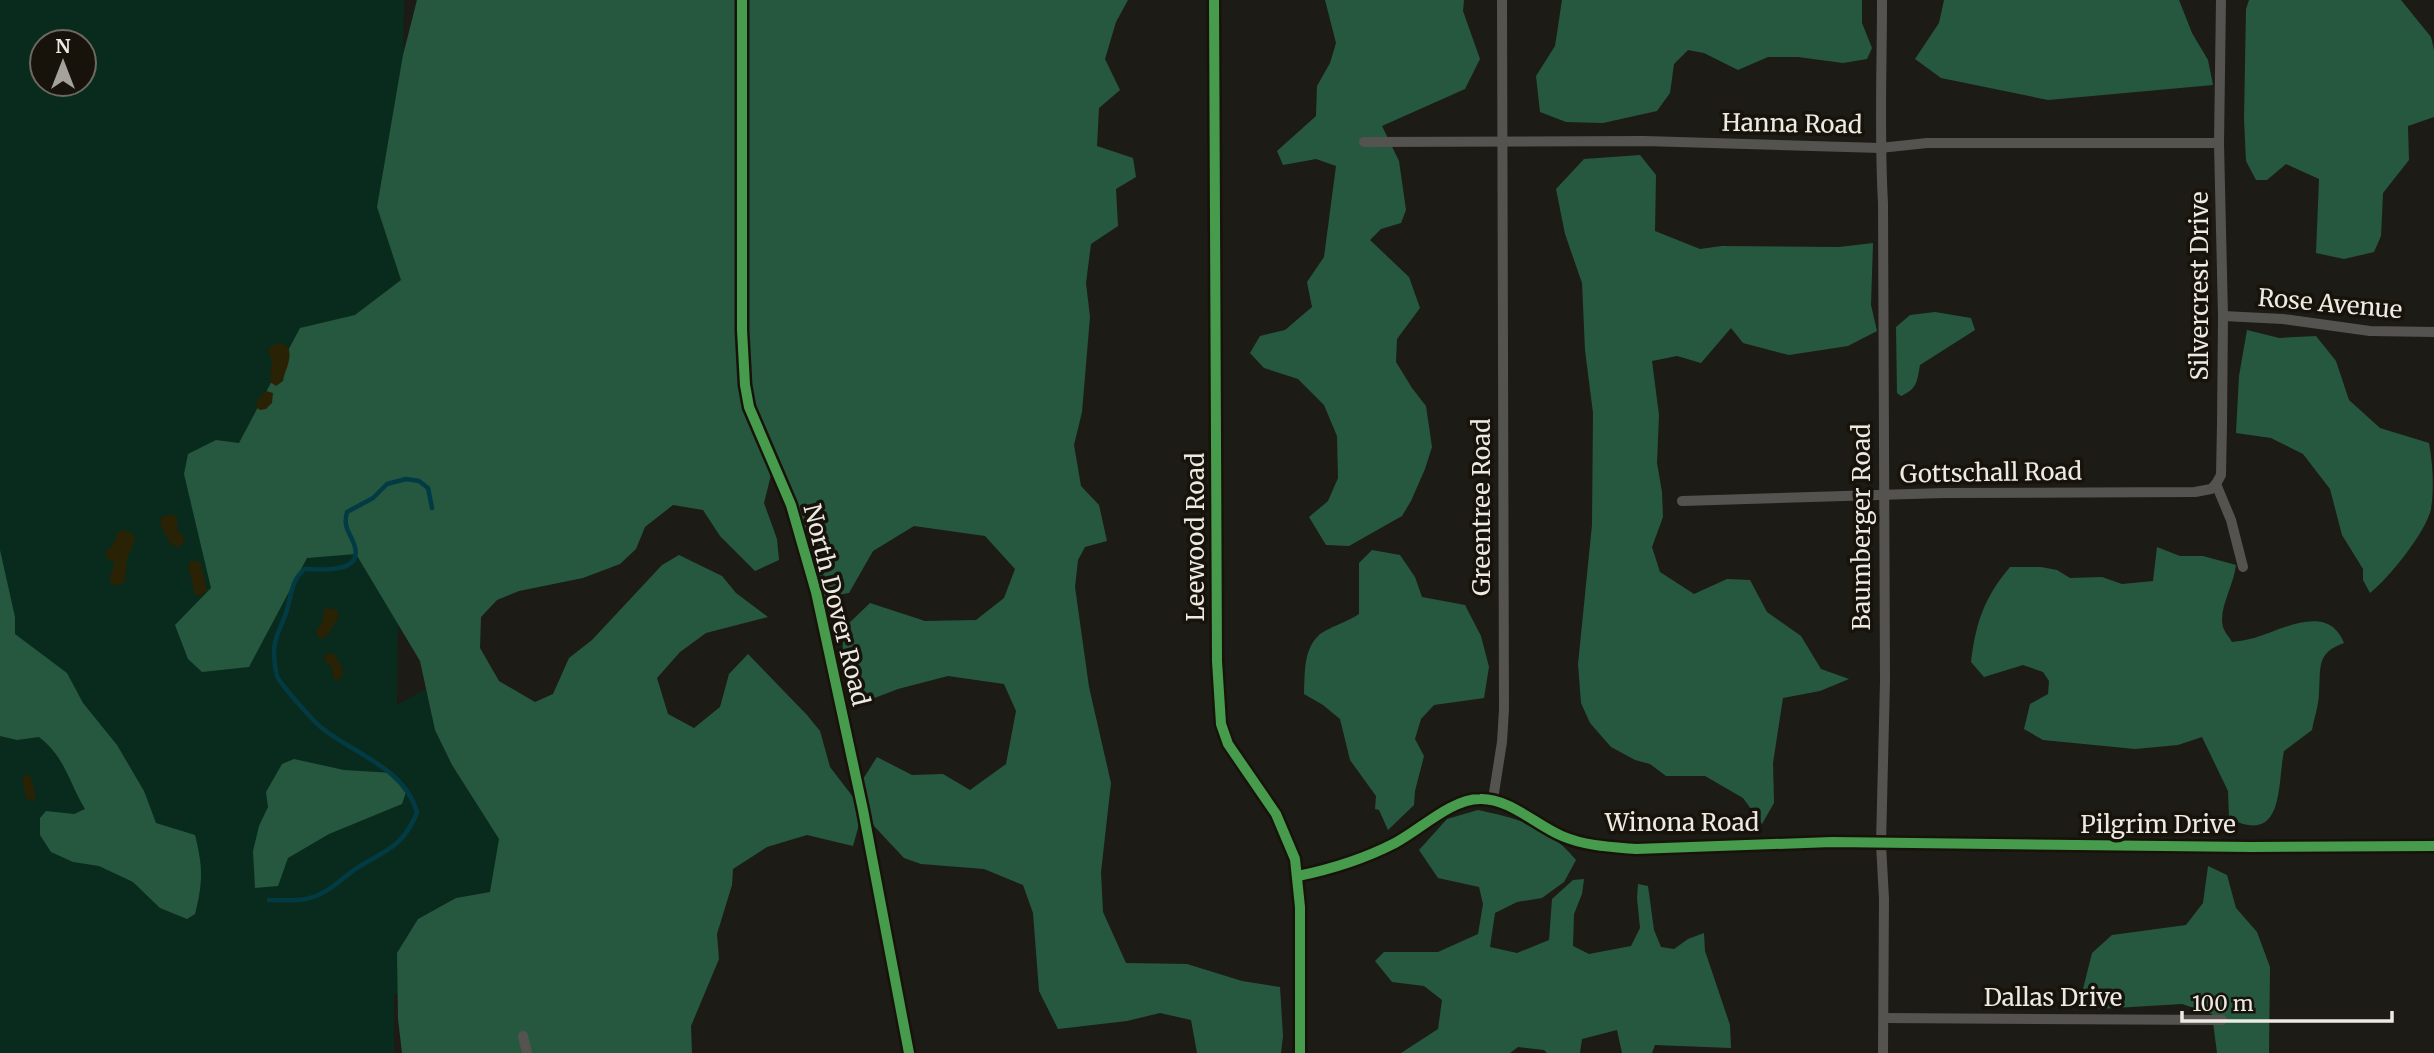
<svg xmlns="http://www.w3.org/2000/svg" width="2434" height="1053" viewBox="0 0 2434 1053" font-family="Merriweather,serif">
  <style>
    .green { fill: #082b1d; fill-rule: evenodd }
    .forest { fill: #265840 }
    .sand { fill: #292205 }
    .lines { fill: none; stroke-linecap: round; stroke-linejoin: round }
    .stream { stroke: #033b45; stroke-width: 4.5 }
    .minor { stroke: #55534f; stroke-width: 10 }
    .cycleway-casing { stroke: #17130a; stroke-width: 15 }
    .cycleway { stroke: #469c4c; stroke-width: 10 }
    .labels { text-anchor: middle; stroke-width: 7; stroke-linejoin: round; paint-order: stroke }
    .street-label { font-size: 24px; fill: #edeae3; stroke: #17130a }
  </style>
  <rect width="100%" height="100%" fill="#1d1b16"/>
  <!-- green -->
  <path class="green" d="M0,0H404L397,705L426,689L435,730L452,765L499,839L491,892L456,898L418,919L398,953V994H394V1053H0ZM42,42H84V84H42Z"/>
  <!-- forest -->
  <g class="forest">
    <path d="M417,0H1128L1116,22L1105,59L1120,90L1099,108L1097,146L1133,158L1136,177L1116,189L1118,226L1091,244L1086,283L1090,317L1082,412L1074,445L1081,486L1099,505L1107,541L1085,547L1078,560L1075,587L1089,687L1111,783L1101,872L1103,912L1126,963L1187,964L1242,981L1280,987L1283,1036L1281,1053H1197L1191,1020L1160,1013L1127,1021L1058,1029L1039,991L1033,913L1023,885L984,869L921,864L904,858L874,826L858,787L877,757L912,775L943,774L970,790L1006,764L1016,711L1004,684L948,676L898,689L864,702L842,656L844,628L870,603L925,621L976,620L1004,598L1015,569L985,536L914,526L873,551L849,593L817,598L774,463L764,503L777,539L779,560L755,571L720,536L703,510L673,505L645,527L636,549L620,564L583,578L519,591L497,600L481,617L480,648L499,681L535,702L553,694L569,658L592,640L662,565L679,555L722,576L736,593L768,617L706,633L680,652L657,678L668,714L694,728L720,707L729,674L748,654L807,715L820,731L830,767L863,810L853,846L807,835L767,847L733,869L732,885L717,934L719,959L691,1026L692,1053H402L398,1019L397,953L418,919L456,898L490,892L499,839L452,765L435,730L420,661L356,554L307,558L249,667L202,672L188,659L175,625L211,588L184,474L188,454L216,440L239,443L300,328L355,315L401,280L377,207L403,55Z"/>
    <path d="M1325,0H1464L1463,11L1480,59L1465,89L1382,126L1399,161L1406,210L1401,223L1381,229L1370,240L1409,277L1420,308L1397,339L1396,362L1412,388L1426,406L1432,447L1425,469L1411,501L1402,516L1349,546L1326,545L1309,517L1328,501L1338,478L1337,436L1324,405L1298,379L1264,368L1250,353L1260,336L1285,330L1312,307L1307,282L1324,257L1336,166L1316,159L1283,165L1277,151L1316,116L1317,86L1330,63L1336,43Z"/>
    <path d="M1562,0H1862V23L1872,48L1867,59L1843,63L1798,57H1768L1738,70L1704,53L1688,50L1674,64L1670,93L1657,111L1603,123L1566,122L1540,112L1536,76L1555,46Z"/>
    <path d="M1944,0H2179L2192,33L2208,60L2213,85L2048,100L1941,78L1915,59L1939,23Z"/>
    <path d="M2249,0H2401L2431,37L2434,50V117L2408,126L2409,160L2383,193L2381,236L2374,252L2344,259L2316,253L2319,179L2286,164L2267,180H2256L2246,161L2244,119L2246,9Z"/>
    <path d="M1640,155L1656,175L1655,231L1700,249L1722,246L1839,247L1873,243L1871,305L1877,331L1848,346L1789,355L1743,343L1731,328L1701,363L1677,356L1652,361L1659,415L1657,463L1662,492L1663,517L1652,547L1660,572L1694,594L1727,579L1750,580L1767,612L1801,636L1821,669L1849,679L1820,691L1783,698L1773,763L1774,803L1762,824L1743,798L1705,776H1666L1650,764L1635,760L1611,747L1590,723L1581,703L1578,664L1592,525L1593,413L1585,350L1582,283L1565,234L1556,189L1584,159Z"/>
    <path d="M1935,312L1971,318L1975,330L1920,365C1917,382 1917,389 1901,396L1897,393L1896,327L1910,315Z"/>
    <path d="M2247,330L2279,338L2316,336L2336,361L2349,400L2380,428L2429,443C2433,465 2434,488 2431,509C2426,532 2389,578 2370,593L2363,580V569L2342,535L2330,489L2303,454L2271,438L2236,433L2239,376Z"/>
    <path d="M2157,547L2180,556H2203L2236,565C2234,585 2218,609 2223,627C2224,631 2229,637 2232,642C2239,641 2247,640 2254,638C2282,630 2328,602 2344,643C2316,653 2321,667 2319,692C2319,705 2314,718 2312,730L2284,751C2277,784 2285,847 2229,818L2228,791L2202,737L2178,745L2135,749L2043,740L2024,729L2030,704L2048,694L2049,681L2043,672L2023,665L1984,677L1971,662C1976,622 1984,598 2010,567H2041L2057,570L2070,578L2102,577L2122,584L2153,581Z"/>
    <path d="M0,550L15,617V634L67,673L83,703L117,745L144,791L156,823L195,835C203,867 203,882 195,914L187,919L160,908L133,882L99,866L73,862L51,852L40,835V818L46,811L74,814L85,809C68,781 66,758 39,737L17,740L0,736Z"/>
    <path d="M1372,550L1400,555L1415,577L1422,597L1465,605L1481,636L1489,667L1484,698L1434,705L1421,719L1415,739L1424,756L1415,791L1414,805L1388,830L1379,810L1375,809L1376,796L1350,760L1340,719L1323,705L1304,694C1305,674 1303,650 1319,635C1325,629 1349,621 1359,614V563Z"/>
    <path d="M294,759L344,770L393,773L406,792L402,804L329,834L288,858L278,886L255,888L253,851L259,826L268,807L266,792L282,764Z"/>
    <path d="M1478,810C1520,819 1548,826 1576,860L1564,882L1542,898L1517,902L1495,913L1490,947L1517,953L1549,940L1552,899L1573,880L1584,879L1582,894L1574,914L1573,946L1589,954L1631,946L1640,928L1637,898L1638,884L1648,886L1654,930L1661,947L1674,949L1688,939L1704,933L1705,951L1730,1025L1731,1048L1655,1045L1652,1053H1622L1617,1030L1582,1039L1580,1053H1547L1544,1050L1518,1047L1510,1053H1401L1438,1029L1442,1000L1424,986L1392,982L1375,961L1384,952H1438L1478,934L1483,904L1479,887L1438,878L1419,850L1447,819Z"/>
    <path d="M2208,866L2227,875L2236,908L2257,932L2270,967L2269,1053H2217L2212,1014L2182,1004L2098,1009L2083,989L2092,953L2112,935L2186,925L2203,903Z"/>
  </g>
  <!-- sand -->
  <g class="sand">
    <path d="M280,343L288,347C293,359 285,369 283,381L276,386L270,382L272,361L268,351L271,346Z"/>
    <path d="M266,391L273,393L272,403L266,409L260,410L256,407L258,399Z"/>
    <path d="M170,514L177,517V529L185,540L180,547L171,545L160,524L162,517Z"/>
    <path d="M125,530L132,533L135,541L127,558L125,582L117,586C103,581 113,572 115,563L107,558L105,554L113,544L118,532Z"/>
    <path d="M191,560L201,563L207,591L200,596L195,595L188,565Z"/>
    <path d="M328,608L337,610L339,616L328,635L322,639L318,637L316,632L322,622L324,610Z"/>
    <path d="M328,653L334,654L342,667L343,675L338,681L333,678L332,667L324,661L325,655Z"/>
    <path d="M26,774L31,777L36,797L33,801L26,798L22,777Z"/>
  </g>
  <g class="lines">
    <!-- stream -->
    <path class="stream" d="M269,900C283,900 299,902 313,897C328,892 341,880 354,870C384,850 401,850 417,813C406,769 355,754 323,729C314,722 280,684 277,676C275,668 274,656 274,649C275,635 282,625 286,613C291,598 291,579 305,569C322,570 365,573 354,544C349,531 343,527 347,512L373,498L387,484L406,479L419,481L428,488L432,508"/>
    <!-- minor -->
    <g class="minor">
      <path d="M742,0V330L745,385L749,407L791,505L816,592L863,810L909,1053"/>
      <path d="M1214,0L1217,661L1221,724L1228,744L1276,814L1295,859L1300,907V1053"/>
      <path d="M1882,0C1882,68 1879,135 1883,203L1885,681L1881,844L1884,899L1883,1053"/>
      <path d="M1364,142L1644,141L1880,148L1927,143H2219"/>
      <path d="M2223,316L2283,319L2370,331L2434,332"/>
      <path d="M2216,484L2221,475L2222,424L2223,316L2219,143L2221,0"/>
      <path d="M2216,484L2231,520L2243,567"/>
      <path d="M1682,501L1944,493L2195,492L2211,489L2216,484"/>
      <path d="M1493,799L1502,742L1504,709L1502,0"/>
      <path d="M1298,876C1332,869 1364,859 1395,843C1420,830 1451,799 1480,799C1509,798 1536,825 1562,836C1585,846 1611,847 1636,849L1832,842L2251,847L2434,846"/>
      <path d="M1884,1018L2222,1020"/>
      <path d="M523,1036L527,1053"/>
    </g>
    <defs>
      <g id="cycleway">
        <path d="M742,0V330L745,385L749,407L791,505L816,592L863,810L909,1053"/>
        <path d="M1214,0L1217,661L1221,724L1228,744L1276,814L1295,859L1300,907V1053"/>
        <path d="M1298,876C1332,869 1364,859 1395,843C1420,830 1451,799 1480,799C1509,798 1536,825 1562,836C1585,846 1611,847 1636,849L1832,842L2251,847L2434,846"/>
      </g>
    </defs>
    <!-- cycleway casing -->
    <use href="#cycleway" class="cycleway-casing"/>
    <!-- cycleway -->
    <use href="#cycleway" class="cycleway"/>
  </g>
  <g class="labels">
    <!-- street labels -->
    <g class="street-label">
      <text transform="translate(1792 124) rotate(1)" y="8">Hanna Road</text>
      <text transform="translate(2200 286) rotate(-90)" y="8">Silvercrest Drive</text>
      <text transform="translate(2330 304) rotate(5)" y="8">Rose Avenue</text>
      <text transform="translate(1991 473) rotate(-1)" y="8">Gottschall Road</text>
      <text transform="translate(1482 507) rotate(-90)" y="8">Greentree Road</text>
      <text transform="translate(1862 527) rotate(-90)" y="8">Baumberger Road</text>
      <text transform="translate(1196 537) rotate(-90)" y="8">Leewood Road</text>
      <text transform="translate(836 605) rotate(76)" y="8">North Dover Road</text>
      <text x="1682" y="831">Winona Road</text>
      <text x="2158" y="833">Pilgrim Drive</text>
      <text x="2053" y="1006">Dallas Drive</text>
    </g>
  </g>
  <!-- north arrow -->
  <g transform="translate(63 63)"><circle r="33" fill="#17130a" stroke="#6d6961" stroke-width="2"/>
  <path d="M0-5L12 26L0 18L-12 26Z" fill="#a4a29b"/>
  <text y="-10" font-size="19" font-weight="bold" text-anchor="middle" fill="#edeae3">N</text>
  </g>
  <!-- scale -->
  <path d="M2182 1011v10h210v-10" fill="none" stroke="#edeae3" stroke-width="3.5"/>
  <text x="2192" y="1011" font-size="21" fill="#edeae3" stroke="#17130a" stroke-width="5" paint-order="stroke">100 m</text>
</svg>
